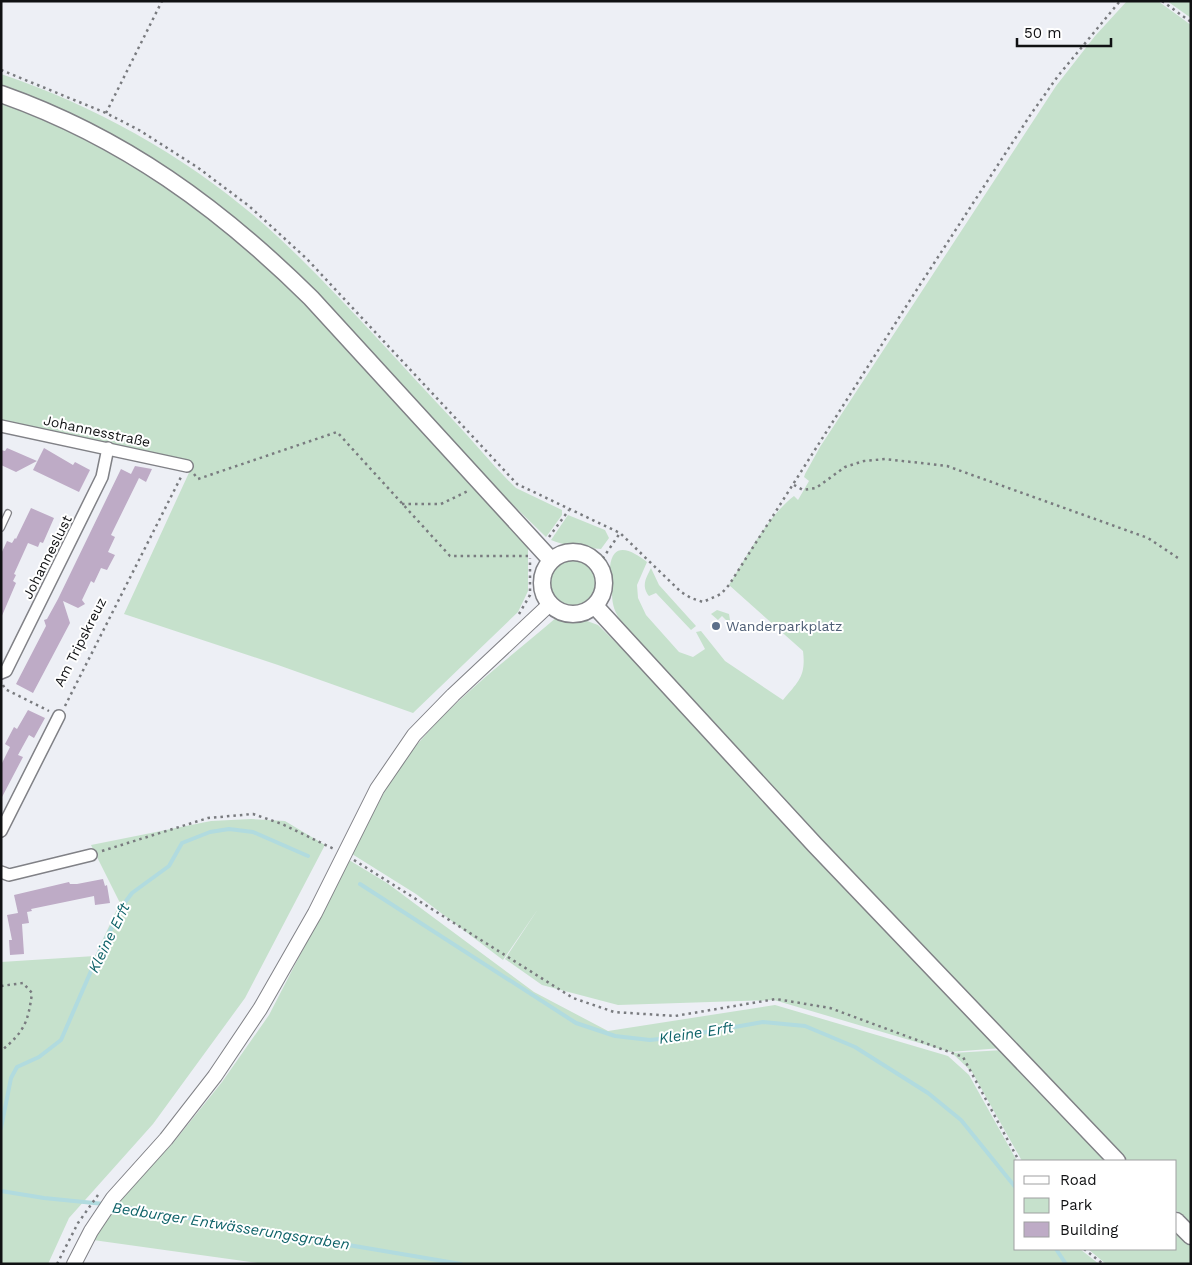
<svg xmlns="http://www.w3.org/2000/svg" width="1192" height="1265" viewBox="0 0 1192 1265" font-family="'Work Sans',sans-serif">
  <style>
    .green { fill: #c6e1cc }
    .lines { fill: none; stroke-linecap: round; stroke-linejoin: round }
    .stream { stroke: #b1dbdf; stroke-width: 4 }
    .building { fill: #beabc6 }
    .service-casing { stroke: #808186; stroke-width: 8 }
    .minor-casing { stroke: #808186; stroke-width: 14 }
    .tertiary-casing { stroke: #808186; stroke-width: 16 }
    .secondary-casing { stroke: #808186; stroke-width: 19 }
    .path { stroke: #797b7f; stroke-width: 2.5; stroke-dasharray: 2.5 4; stroke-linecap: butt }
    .service { stroke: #fff; stroke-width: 5.5 }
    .minor { stroke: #fff; stroke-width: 11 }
    .tertiary { stroke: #fff; stroke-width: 14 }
    .secondary { stroke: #fff; stroke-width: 16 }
    .service-dot { fill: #5c6f8a; stroke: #fff; stroke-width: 2 }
    .labels { text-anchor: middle; stroke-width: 4; stroke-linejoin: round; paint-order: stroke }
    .street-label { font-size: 14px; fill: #101113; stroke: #fff }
    .service-label { font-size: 14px; fill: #4e5e75; stroke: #fff; text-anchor: start }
    .water-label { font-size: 15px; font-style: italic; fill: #0f6369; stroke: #fff }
  </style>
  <rect width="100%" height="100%" fill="#edeff5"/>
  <!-- green -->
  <g class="green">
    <path d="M1127,1H1158L1191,25V1225L1176,1210V1161H1127C953,985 785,804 620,620C611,606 612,598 612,582C612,577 609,572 610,567C613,539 634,552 647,562L637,585L638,598L646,615L679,652L693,657L705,649L696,632L701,631L725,661L783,700C799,681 806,676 803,651L729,585C746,557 768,516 794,496L798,500L809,481L804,477L805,474L820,447L1056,86L1095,36Z"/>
    <path d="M1167,1H1191V18Z"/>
    <path d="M1,74C111,111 216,174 298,256C352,309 402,366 454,421C475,443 494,467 516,488L562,510V515L546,537L507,499L274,253L204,193L127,143L75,117L1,88Z"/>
    <path d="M1,101L57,124L118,154L217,221L308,304L528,547V591L518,612L413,713L278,665L124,614L193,464L1,420Z"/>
    <path d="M568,515L605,530L609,538L601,549C586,548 564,546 551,540Z"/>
    <circle cx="574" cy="582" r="27"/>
    <path d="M651,568L659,585L696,626L691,630L656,593L649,596C641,586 646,578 651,568Z"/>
    <path d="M717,610L729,614L730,620L727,621L722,616L718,620L711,614Z"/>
    <path d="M557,617L587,621L598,625L643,669L1002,1048L950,1052L774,1000L618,1005L542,985L505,959L538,909L503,960L416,894L352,854C372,815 391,773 421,740C460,694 511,657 557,617Z"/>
    <path d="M251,819L285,821L325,845L245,998L153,1124L69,1218L48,1264H1V962L95,956L120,903L91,845L211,821Z"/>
    <path d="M349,860L387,883L534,992L608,1031L775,1005L948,1056L969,1075L1017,1161L1016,1249H1080L1099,1264H265L93,1240L116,1204L173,1143L222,1082L269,1015Z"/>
    <path d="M1004,1050L1109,1161H1022L972,1072L952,1053Z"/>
    <path d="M1176,1228L1191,1242V1264H1106L1088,1249H1176Z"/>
  </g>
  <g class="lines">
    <!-- stream -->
    <g class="stream">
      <path d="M360,884L576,1023L615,1036L650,1040L678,1037L763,1022L805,1026L855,1047L928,1093L961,1120L1016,1188"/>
      <path d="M1,1128L11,1078L17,1067L39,1057L61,1040L98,955L123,905L132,893L169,866L182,843L210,832L229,829L253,832L308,856"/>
      <path d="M1,1191L44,1198L104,1204"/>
      <path d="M111,1205L461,1264"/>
      <path d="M1056,1249L1066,1264"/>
    </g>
  </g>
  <!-- building -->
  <g class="building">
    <path d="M7,448L37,461L16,472L1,465V450L5,451Z"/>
    <path d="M44,448L73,465L75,462L90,470L79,492L33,470Z"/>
    <path d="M135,466L152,469L146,482L139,478L111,535L115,537L108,552L115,555L107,570L101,568L94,583L91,581L82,600L85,604L78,608L63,601L70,623L33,693L16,684L46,626L44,620L47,619L58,599L121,469L131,474Z"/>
    <path d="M31,508L54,518L43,543L40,542L38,547L28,543L14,574L16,575L13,581L16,583L1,618V554L7,541L12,543L15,538L16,539Z"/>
    <path d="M28,710L45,718L34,738L29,735L18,755L23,757L1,799V765L10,747L5,744L14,727L17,729Z"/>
    <path d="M103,879L105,886L107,885L110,903L95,905L94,896L31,909L32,911L27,912L29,923L22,924L24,954L10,955L9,940H12L7,915L18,913L14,895L69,882L70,884H77Z"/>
  </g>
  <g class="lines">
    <defs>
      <path id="service" d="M1,528L8,513"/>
      <g id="minor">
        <path d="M1,426L187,466"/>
        <path d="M1,673L6,671L102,477L108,448"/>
        <path d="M1,831L59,716"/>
        <path d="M1,872L9,875L91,855"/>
      </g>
      <path id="tertiary" d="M74,1264L91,1231L113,1198L166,1139L215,1076L260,1009L315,913L377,789L414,735L453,695L550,604"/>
      <g id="secondary">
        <path d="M1,94C123,137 220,208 311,298L551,560"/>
        <circle cx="573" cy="583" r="31"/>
        <path d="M595,606L815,845L1117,1161"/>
        <path d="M1176,1221L1191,1236"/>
      </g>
    </defs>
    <!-- service casing -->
    <use href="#service" class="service-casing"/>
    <!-- minor casing -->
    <use href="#minor" class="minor-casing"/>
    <!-- tertiary casing -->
    <use href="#tertiary" class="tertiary-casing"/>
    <!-- secondary casing -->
    <use href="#secondary" class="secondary-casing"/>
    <!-- path -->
    <g class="path">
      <path d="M1162,1L1191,22"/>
      <path d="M1,70L106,113L139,130L197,167L249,206L307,259L517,484L620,533L681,592L691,598L703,602L721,594L729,585L914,294L1031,114L1058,76L1120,1"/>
      <path d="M106,113L162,1"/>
      <path d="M194,474L198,479L337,432L450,556H528"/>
      <path d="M794,485L803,490L816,488L845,467L864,461L885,459L947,466L1148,538L1178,558"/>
      <path d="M402,504H441L470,490"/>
      <path d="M549,537L569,510"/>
      <path d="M599,564L620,533"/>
      <path d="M519,614L530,595V558"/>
      <path d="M3,685L5,689L49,711"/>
      <path d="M65,706L181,477"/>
      <path d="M102,851L208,818L253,814L282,824L334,849"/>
      <path d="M354,860L573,998L614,1012L675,1016L776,999L830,1008L963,1057L1019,1161"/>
      <path d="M1,986L23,983L32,993C28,1023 24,1032 1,1051"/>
      <path d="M1084,1249L1103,1264"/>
      <path d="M57,1264L78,1223L98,1195"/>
    </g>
    <!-- service -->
    <use href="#service" class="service"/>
    <!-- minor -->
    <use href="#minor" class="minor"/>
    <!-- tertiary -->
    <use href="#tertiary" class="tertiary"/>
    <!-- secondary -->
    <use href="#secondary" class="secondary"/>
  </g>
  <!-- markers -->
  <circle class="service-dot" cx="716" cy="626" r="5"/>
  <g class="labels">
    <!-- street labels -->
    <g class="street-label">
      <text transform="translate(97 431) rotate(12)" y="5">Johannesstraße</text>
      <text transform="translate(47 557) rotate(-63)" y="5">Johanneslust</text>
      <text transform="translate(80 642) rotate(-63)" y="5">Am Tripskreuz</text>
    </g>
    <!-- service labels -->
    <g class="service-label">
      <text x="726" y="631">Wanderparkplatz</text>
    </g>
    <!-- water labels -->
    <g class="water-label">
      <text transform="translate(109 938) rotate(-64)" y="5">Kleine Erft</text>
      <text transform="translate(696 1033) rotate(-9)" y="5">Kleine Erft</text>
      <text transform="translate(231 1226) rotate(9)" y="5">Bedburger Entwässerungsgraben</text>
    </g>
  </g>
  <!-- border -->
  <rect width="1192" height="1265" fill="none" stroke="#101113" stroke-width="5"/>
  <!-- legend -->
  <rect x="1014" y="1160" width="162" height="90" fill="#ffffff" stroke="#9fa0a1"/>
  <rect x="1024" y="1176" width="25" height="8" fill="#ffffff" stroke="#9fa0a1"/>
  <text x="1060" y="1185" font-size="15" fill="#101113">Road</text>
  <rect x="1024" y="1198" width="25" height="15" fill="#c6e1cc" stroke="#9fa0a1"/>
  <text x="1060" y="1210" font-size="15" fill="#101113">Park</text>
  <rect x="1024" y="1222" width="25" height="15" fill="#beabc6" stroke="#9fa0a1"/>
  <text x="1060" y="1235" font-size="15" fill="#101113">Building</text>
  <!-- scale -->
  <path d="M1017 38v8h94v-8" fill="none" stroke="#101113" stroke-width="2.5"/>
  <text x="1024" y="38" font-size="15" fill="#101113" stroke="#ffffff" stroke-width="4" paint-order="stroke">50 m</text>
</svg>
